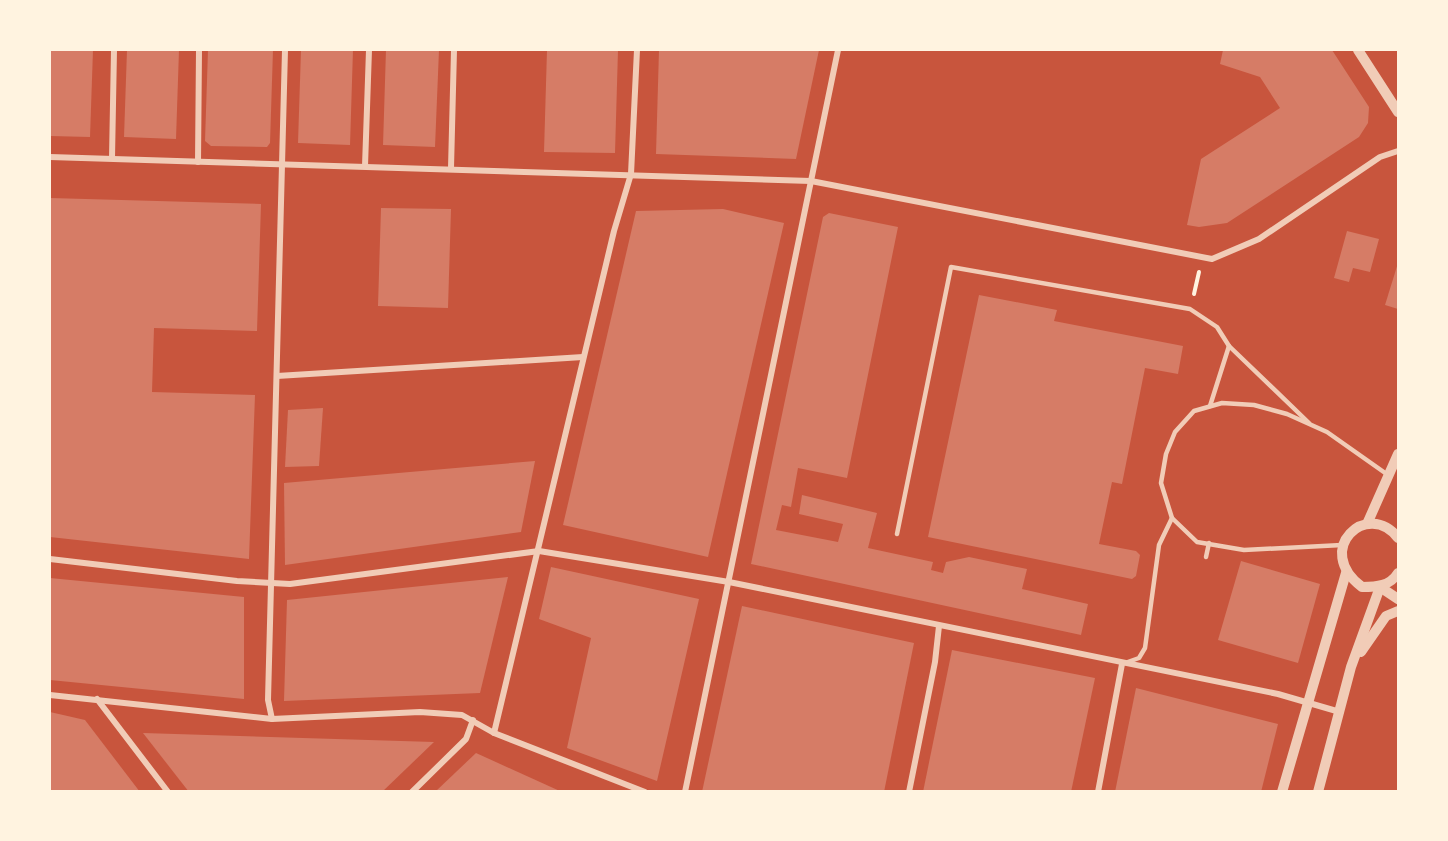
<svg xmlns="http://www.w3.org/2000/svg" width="1448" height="841" viewBox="0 0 1448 841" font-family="'Golos Text',sans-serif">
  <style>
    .building { fill: #d67c66 }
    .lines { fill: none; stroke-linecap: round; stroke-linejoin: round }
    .path { stroke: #fff3e0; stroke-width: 4 }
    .service { stroke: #f1ccb7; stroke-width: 4.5 }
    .minor { stroke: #f1ccb7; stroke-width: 6 }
    .tertiary { stroke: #f1ccb7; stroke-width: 10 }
  </style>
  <rect width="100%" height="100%" fill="#c8553d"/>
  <!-- building -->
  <g class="building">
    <path d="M50,50H93L90,137L50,136Z"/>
    <path d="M127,50H179L176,139L124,137Z"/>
    <path d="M208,50H273L270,143L267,147L211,146L205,141Z"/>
    <path d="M301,50H353L350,145L298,143Z"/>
    <path d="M386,50H439L435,147L383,145Z"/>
    <path d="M547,50H618L615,153L544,152Z"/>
    <path d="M659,50H819L796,159L656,154Z"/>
    <path d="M1223,50H1332L1369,107L1368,123L1359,137L1227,223L1199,227L1187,225L1201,159L1280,108L1260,77L1220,64Z"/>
    <path d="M50,198L261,204L257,331L154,328L152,392L255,395L249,559L50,537Z"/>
    <path d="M381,208L451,209L448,308L378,306Z"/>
    <path d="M723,209L784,223L708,557L563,525L636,211Z"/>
    <path d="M829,213L898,227L847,478L798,468L791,507L782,505L776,530L838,542L843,524L799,514L802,495L877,513L868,548L933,562L931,570L943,573L946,562L969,557L1027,569L1022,589L1088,604L1081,635L751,564L823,217Z"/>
    <path d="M1347,231L1379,239L1370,272L1353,268L1349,282L1334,278Z"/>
    <path d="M1398,263V309L1385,305Z"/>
    <path d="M979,295L1057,310L1054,321L1183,346L1178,374L1145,368L1122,484L1112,482L1099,544L1136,551L1140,555L1136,576L1132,579L928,537Z"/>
    <path d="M323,408L319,466L285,467L288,410Z"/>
    <path d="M535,461L521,532L285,565L284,483Z"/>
    <path d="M1241,561L1320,584L1298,663L1218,640Z"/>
    <path d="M551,567L699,599L657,781L567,748L591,638L539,619Z"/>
    <path d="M508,577L480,693L284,701L287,600Z"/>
    <path d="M50,578L244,597V699L50,680Z"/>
    <path d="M742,606L914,643L884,792H702Z"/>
    <path d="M952,650L1095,678L1071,792H923Z"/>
    <path d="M1136,688L1278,724L1261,792H1115Z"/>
    <path d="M50,712L85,720L140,792H51Z"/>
    <path d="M143,733L434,742L382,792H189Z"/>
    <path d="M476,753L562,792H435Z"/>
  </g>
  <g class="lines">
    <!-- path -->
    <path class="path" d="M1194,294L1199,272"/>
    <!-- service -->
    <g class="service">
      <path d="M1210,406L1229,346"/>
      <path d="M1172,518L1197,542L1244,550L1342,545"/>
      <path d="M897,534L951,267L1190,309L1217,327L1229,346L1309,423"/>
      <path d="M1206,557L1209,543"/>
      <path d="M1125,663L1139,658L1145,648L1159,545L1172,518L1161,483L1166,454L1175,432L1194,411L1222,403L1254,405L1287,414L1327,432L1388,475"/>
    </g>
    <!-- minor -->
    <g class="minor">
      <path d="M50,157L811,181L1212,259L1259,239L1380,157L1398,151"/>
      <path d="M112,158L114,50"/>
      <path d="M198,162L199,50"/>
      <path d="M365,166L369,50"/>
      <path d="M451,168L454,50"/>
      <path d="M277,376L583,357"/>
      <path d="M50,559L237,581L290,584L539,551L729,582L1278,694L1340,712"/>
      <path d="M50,695L272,719L420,712L462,715L494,733L645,792"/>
      <path d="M97,699L168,792"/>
      <path d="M272,719L268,700L285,50"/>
      <path d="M494,733L614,231L631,174L637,50"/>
      <path d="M412,792L466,739L473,720"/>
      <path d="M685,792L838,50"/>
      <path d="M909,792L935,662L939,626"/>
      <path d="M1098,792L1122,664"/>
    </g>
    <!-- tertiary -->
    <g class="tertiary">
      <path d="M1358,50L1398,112"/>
      <path d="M1367,524L1398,454"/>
      <path d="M1398,538C1368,499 1312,549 1362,587C1377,587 1390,586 1398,573"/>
      <path d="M1380,587L1398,599"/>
      <path d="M1361,652L1386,616L1398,611"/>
      <path d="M1282,792L1346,573"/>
      <path d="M1318,792L1351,667L1380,587"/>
    </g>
  </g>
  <!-- border -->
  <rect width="1448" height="841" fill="none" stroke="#fff3e0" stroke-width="102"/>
</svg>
